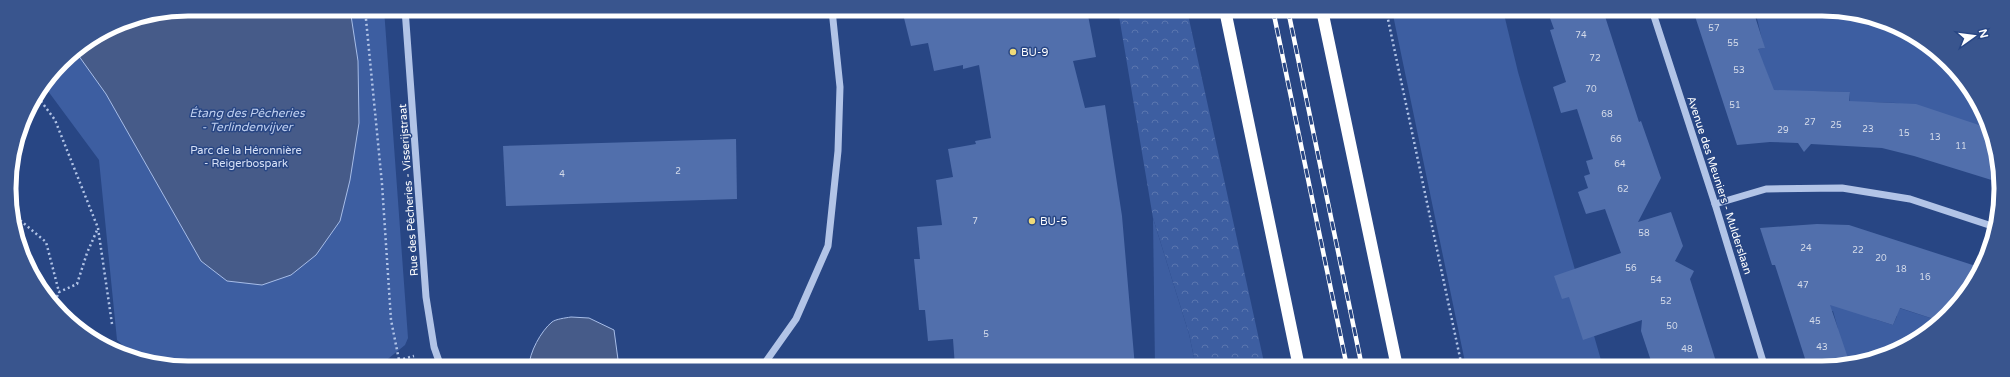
<svg xmlns="http://www.w3.org/2000/svg" width="2010" height="377" viewBox="0 0 2010 377" font-family="'Varela Round',sans-serif">
  <style>
    .forest { fill: url(#forest-crowns) }
    .green { fill: #3d5ea1; fill-rule: evenodd }
    .water { fill: #465b89; stroke: #a7bde8 }
    .building { fill: #516fac }
    .lines { fill: none; stroke-linecap: round; stroke-linejoin: round }
    .path { stroke: #b2c4e7; stroke-width: 2.5; stroke-dasharray: 2 3; stroke-linecap: butt }
    .minor { stroke: #b2c4e7; stroke-width: 7 }
    .highway { stroke: #fff; stroke-width: 12 }
    .rail-casing { stroke: #fff; stroke-width: 4.5 }
    .rail { stroke: #284684; stroke-width: 3; stroke-dasharray: 9; stroke-linecap: butt }
    .poi-dot { fill: #efda78; stroke: #284684; stroke-width: 1.5 }
    .labels { text-anchor: middle; stroke-width: 3; stroke-linejoin: round; paint-order: stroke }
    .number-label { font-size: 9px; fill: #d4dbea }
    .poi-label { font-size: 11px; fill: #fff; stroke: #284684; text-anchor: start }
    .park-label { font-size: 11px; fill: #d6e0f6; stroke: #284684 }
    .street-label { font-size: 11px; fill: #fff; stroke: #284684 }
    .water-label { font-size: 12px; font-style: italic; fill: #beceef; stroke: #284684 }
    .rim { fill: none; stroke: #fff; stroke-width: 5 }
  </style>
  <defs>
    <pattern id="forest-crowns" width="20" height="18" patternUnits="userSpaceOnUse"><rect width="20" height="18" fill="#3d5ea1"/><path d="M2 6a3 3 0 1 1 6 0M12 15a3 3 0 1 1 6 0" fill="none" stroke="#5a76af"/></pattern>
  </defs>
  <rect width="100%" height="100%" fill="#284684"/>
  <!-- forest -->
  <path class="forest" d="M1118,10H1187L1265,367H1196L1189,334L1153,218Z"/>
  <!-- green -->
  <g class="green">
    <path d="M189,9H384L408,338L405,345L378,367L165,366L137,358L117,340L99,160L45,87L62,61L120,23Z"/>
    <path d="M1392,10H1503L1518,72L1603,367H1466Z"/>
    <path d="M1755,10L1845,11L1911,33L1964,79L1987,126L1982,124L1981,127L1896,103L1869,102L1849,106L1850,92L1797,91L1771,96L1768,76L1763,63L1760,64L1755,50L1764,48Z"/>
    <path d="M1153,218L1189,334L1196,367H1155Z"/>
    <path d="M1825,263L1899,308L1940,321L1890,354L1850,364L1836,330L1838,329L1833,311L1827,312ZM1897,316L1893,325L1874,319Z"/>
  </g>
  <!-- water -->
  <g class="water">
    <path d="M188,9H350L358,61L359,123L350,180L340,221L316,255L291,275L262,285L227,281L201,261L106,94L76,52L120,23Z"/>
    <path d="M571,317L589,318L614,330L619,367H529C529,353 541,331 552,322C556,319 565,318 571,317Z"/>
  </g>
  <!-- building -->
  <g class="building">
    <path d="M902,10H1087L1096,57L1073,61L1085,108L1105,105L1122,216L1135,367H955L953,339L928,341L925,310H919L914,259H920L917,227L942,225L936,180L953,177L948,149L976,144L975,141L991,138L979,65L963,69V65L934,71L928,43L911,46Z"/>
    <path d="M1547,10H1603L1639,122L1641,121L1661,178L1638,222L1671,212L1683,246L1675,261L1694,271L1690,279L1718,368L1653,367L1641,331L1642,320L1583,340L1569,297L1562,299L1554,276L1621,253L1605,209L1586,214L1578,192L1588,188L1584,176L1590,174L1586,161L1593,159L1577,109L1561,113L1553,87L1566,82L1550,30L1554,29Z"/>
    <path d="M1693,10H1753L1765,48L1758,49L1774,90L1850,92L1849,101L1916,104L1988,128L1995,142L1998,182L1914,156L1882,148L1811,144L1804,152L1798,143L1770,142L1737,145Z"/>
    <path d="M736,139L737,199L506,206L503,146Z"/>
    <path d="M1817,224L1849,225L1982,268L1948,316L1940,321L1900,308L1893,325L1830,305L1850,364L1833,368H1808L1775,265H1772L1760,228Z"/>
  </g>
  <g class="lines">
    <!-- path -->
    <g class="path">
      <path d="M365,9L382,184L391,320L399,360"/>
      <path d="M1386,10L1462,367"/>
      <path d="M38,97L55,120L98,228"/>
      <path d="M15,222L21,221L46,242L59,292L77,284L87,253L98,228L112,324"/>
      <path d="M53,306L59,292"/>
      <path d="M391,367L399,360L414,356"/>
    </g>
    <!-- minor -->
    <g class="minor">
      <path d="M405,9L426,297L434,347L441,367"/>
      <path d="M1652,10L1715,204L1765,368"/>
      <path d="M1715,204L1766,189L1842,188L1910,199L1995,227"/>
      <path d="M100,343L114,346L119,352"/>
      <path d="M762,367L796,319L828,246L838,151L840,87L832,10"/>
    </g>
    <!-- highway -->
    <g class="highway">
      <path d="M1225,10L1299,367"/>
      <path d="M1322,10L1397,367"/>
    </g>
    <defs>
      <g id="rail">
        <path d="M1273,10L1347,367"/>
        <path d="M1288,10L1362,367"/>
      </g>
    </defs>
    <!-- rail casing -->
    <use href="#rail" class="rail-casing"/>
    <!-- rail -->
    <use href="#rail" class="rail"/>
  </g>
  <!-- markers -->
  <g class="poi-dot">
    <circle cx="1013" cy="52" r="4"/>
    <circle cx="1032" cy="221" r="4"/>
  </g>
  <g class="labels">
    <!-- number labels -->
    <g class="number-label">
      <text x="1714" y="31">57</text>
      <text x="1581" y="38">74</text>
      <text x="1733" y="46">55</text>
      <text x="1595" y="61">72</text>
      <text x="1739" y="73">53</text>
      <text x="1591" y="92">70</text>
      <text x="1735" y="108">51</text>
      <text x="1607" y="117">68</text>
      <text x="1810" y="125">27</text>
      <text x="1836" y="128">25</text>
      <text x="1868" y="132">23</text>
      <text x="1783" y="133">29</text>
      <text x="1904" y="136">15</text>
      <text x="1935" y="140">13</text>
      <text x="1616" y="142">66</text>
      <text x="1961" y="149">11</text>
      <text x="1620" y="167">64</text>
      <text x="678" y="174">2</text>
      <text x="562" y="177">4</text>
      <text x="1623" y="192">62</text>
      <text x="975" y="224">7</text>
      <text x="1644" y="236">58</text>
      <text x="1806" y="251">24</text>
      <text x="1858" y="253">22</text>
      <text x="1881" y="261">20</text>
      <text x="1631" y="271">56</text>
      <text x="1901" y="272">18</text>
      <text x="1925" y="280">16</text>
      <text x="1656" y="283">54</text>
      <text x="1803" y="288">47</text>
      <text x="1666" y="304">52</text>
      <text x="1815" y="324">45</text>
      <text x="1672" y="329">50</text>
      <text x="986" y="337">5</text>
      <text x="1822" y="350">43</text>
      <text x="1687" y="352">48</text>
    </g>
    <!-- poi labels -->
    <g class="poi-label">
      <text x="1021" y="56">BU-9</text>
      <text x="1040" y="225">BU-5</text>
    </g>
    <!-- park labels -->
    <g class="park-label">
      <text x="246" y="154">Parc de la Héronnière<tspan x="246" dy="13">- Reigerbospark</tspan></text>
    </g>
    <!-- street labels -->
    <g class="street-label">
      <text transform="translate(1720 185) rotate(72)" y="4">Avenue des Meuniers - Mulderslaan</text>
      <text transform="translate(408 190) rotate(-94)" y="4">Rue des Pêcheries - Visserijstraat</text>
    </g>
    <!-- water labels -->
    <g class="water-label">
      <text x="247" y="117">Étang des Pêcheries<tspan x="247" dy="14">- Terlindenvijver</tspan></text>
    </g>
  </g>
  <!-- crop -->
  <path d="M0 0H2010V377H0ZM188 16H1822A172 172 0 0 1 1994 188V189A172 172 0 0 1 1822 361H188A172 172 0 0 1 16 189V188A172 172 0 0 1 188 16Z" fill="#39558e" fill-rule="evenodd"/>
  <path class="rim" d="M188 16H1822A172 172 0 0 1 1994 188V189A172 172 0 0 1 1822 361H188A172 172 0 0 1 16 189V188A172 172 0 0 1 188 16Z"/>
  <!-- north arrow -->
  <g transform="translate(1974 36) rotate(76)" stroke="#284684" stroke-width="3" paint-order="stroke">
  <path d="M0-3L7 15L0 10L-7 15Z" fill="#ffffff"/>
  <text y="-6" font-size="11" font-weight="bold" text-anchor="middle" fill="#ffffff">N</text>
  </g>
</svg>
